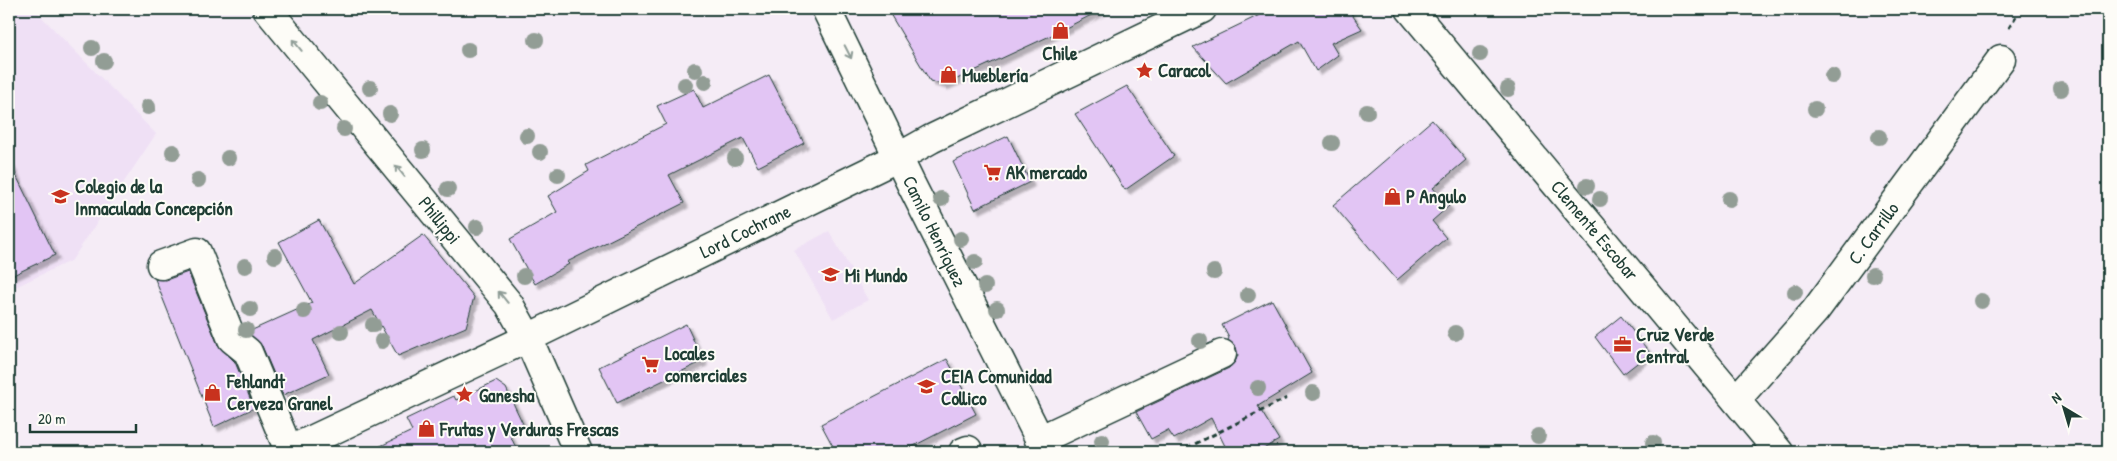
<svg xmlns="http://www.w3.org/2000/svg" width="2117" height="461" viewBox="0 0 2117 461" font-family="'Patrick Hand',sans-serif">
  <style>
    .built { fill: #efe0f5 }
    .building { fill: #e2c5f4; stroke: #1f3d34; filter: url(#shadow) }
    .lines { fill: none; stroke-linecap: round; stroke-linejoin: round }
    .minor-casing { stroke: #1f3d34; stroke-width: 31 }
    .path { stroke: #1f3d34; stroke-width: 3; stroke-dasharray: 5 4; stroke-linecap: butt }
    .minor { stroke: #fdfcf7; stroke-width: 28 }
    .tree { fill: #929d95 }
    .oneway { stroke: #8e9c96 }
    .labels { text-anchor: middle; stroke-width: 4; stroke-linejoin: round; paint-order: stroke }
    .poi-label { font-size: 19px; font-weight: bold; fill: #1f3d34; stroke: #fdfcf7; text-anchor: start }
    .street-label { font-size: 19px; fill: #1f3d34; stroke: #fdfcf7 }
  </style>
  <defs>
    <filter id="shadow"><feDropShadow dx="4.5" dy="4.5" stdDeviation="1" flood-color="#0004"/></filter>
  </defs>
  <rect width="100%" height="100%" fill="#f5ecf6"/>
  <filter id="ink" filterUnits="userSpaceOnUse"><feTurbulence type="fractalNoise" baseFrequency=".02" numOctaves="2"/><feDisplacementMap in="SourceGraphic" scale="10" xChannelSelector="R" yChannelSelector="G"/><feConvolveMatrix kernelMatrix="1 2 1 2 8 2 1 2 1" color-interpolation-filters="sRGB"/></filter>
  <g filter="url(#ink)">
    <!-- built -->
    <g class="built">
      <path d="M9,9H34L156,134L72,260L9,290Z"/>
      <path d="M829,231L868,300L833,319L794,250Z"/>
    </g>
    <!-- building -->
    <g class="building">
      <path d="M887,9H1103L1052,35L944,85L930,81Z"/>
      <path d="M1272,9H1348L1362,29L1331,43L1338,55L1316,71L1299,41L1226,83L1193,47Z"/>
      <path d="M769,75L804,143L758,167L743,138L669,175L684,203L567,262L569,264L535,284L510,239L557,212L548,196L589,171L586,165L666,124L657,106L694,89L703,108Z"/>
      <path d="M1127,86L1174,156L1125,190L1075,114Z"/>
      <path d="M1432,120L1466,160L1433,188L1449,206L1432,221L1446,238L1397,280L1333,205Z"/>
      <path d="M1008,136L1030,182L975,209L953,162Z"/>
      <path d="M9,161L55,255L9,277Z"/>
      <path d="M319,220L354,284L423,235L474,297L466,327L398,356L372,310L313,340L329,374L283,395L262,346L248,332L312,303L279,242Z"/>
      <path d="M188,272L218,345L235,362L254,408L214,427L155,279L166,280Z"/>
      <path d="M1272,300L1312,373L1258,406L1279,440L1258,452H1228L1211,418L1174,439L1168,430L1151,439L1136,412L1229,368L1235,362L1238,355L1236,347L1228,340L1229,338L1222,325Z"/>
      <path d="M1621,316L1650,353L1623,374L1595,337Z"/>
      <path d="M686,324L703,361L617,403L599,367Z"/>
      <path d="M947,359L976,414L902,452H836L821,424Z"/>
      <path d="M496,381L506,388L523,424L508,431L518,452H368L412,431L406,419L454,396L456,400Z"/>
    </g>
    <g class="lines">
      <defs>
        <g id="minor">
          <path d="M267,9L509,304L528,338L578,452"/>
          <path d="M826,9L911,184L1046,452"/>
          <path d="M1410,9L1779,452"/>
          <path d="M161,265L197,252L232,339L248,352L289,451"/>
          <path d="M1736,400L1815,311L2001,59"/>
          <path d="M1039,440L1222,354"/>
          <path d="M286,452L528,338L899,157L931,139L1202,9"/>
          <path d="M963,452L968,450"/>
        </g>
      </defs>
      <!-- minor casing -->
      <use href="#minor" class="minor-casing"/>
      <!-- path -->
      <g class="path">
        <path d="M2009,28L2020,9"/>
        <path d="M1179,452L1287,398"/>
      </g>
      <!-- minor -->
      <use href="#minor" class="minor"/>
    </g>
    <!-- trees -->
    <g class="tree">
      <circle cx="536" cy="40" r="8"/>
      <circle cx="92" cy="48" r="8"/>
      <circle cx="468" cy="50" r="8"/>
      <circle cx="1480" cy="54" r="8"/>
      <circle cx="104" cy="61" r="8"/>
      <circle cx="695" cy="70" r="8"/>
      <circle cx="1832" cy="76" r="8"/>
      <circle cx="705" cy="82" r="8"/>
      <circle cx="685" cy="85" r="8"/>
      <circle cx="370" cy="88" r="8"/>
      <circle cx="1508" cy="89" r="8"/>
      <circle cx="2061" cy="89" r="8"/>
      <circle cx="320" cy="103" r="8"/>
      <circle cx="148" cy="107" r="8"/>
      <circle cx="1815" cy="109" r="8"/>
      <circle cx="1367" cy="112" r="8"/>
      <circle cx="390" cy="114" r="8"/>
      <circle cx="344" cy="129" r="8"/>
      <circle cx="527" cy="136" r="8"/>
      <circle cx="1879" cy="137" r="8"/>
      <circle cx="1332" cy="143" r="8"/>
      <circle cx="423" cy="150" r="8"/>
      <circle cx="173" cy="152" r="8"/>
      <circle cx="540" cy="152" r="8"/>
      <circle cx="228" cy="158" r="8"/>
      <circle cx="735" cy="158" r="8"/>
      <circle cx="558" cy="175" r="8"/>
      <circle cx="198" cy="180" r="8"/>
      <circle cx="1587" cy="186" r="8"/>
      <circle cx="448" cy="189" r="8"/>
      <circle cx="941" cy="199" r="8"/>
      <circle cx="1600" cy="199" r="8"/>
      <circle cx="1729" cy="199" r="8"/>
      <circle cx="477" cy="227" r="8"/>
      <circle cx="961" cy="239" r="8"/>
      <circle cx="275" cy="256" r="8"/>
      <circle cx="975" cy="262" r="8"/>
      <circle cx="245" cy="266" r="8"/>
      <circle cx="1214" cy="272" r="8"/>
      <circle cx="1873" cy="275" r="8"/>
      <circle cx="524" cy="276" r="8"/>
      <circle cx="985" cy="286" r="8"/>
      <circle cx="1795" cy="292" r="8"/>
      <circle cx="1248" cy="295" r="8"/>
      <circle cx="1981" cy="301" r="8"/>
      <circle cx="250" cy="309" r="8"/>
      <circle cx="997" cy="309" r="8"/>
      <circle cx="304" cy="311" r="8"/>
      <circle cx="373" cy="325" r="8"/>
      <circle cx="246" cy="330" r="8"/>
      <circle cx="341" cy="332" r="8"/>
      <circle cx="1455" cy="333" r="8"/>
      <circle cx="382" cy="341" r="8"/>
      <circle cx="1200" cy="341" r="8"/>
      <circle cx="1258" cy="388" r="8"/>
      <circle cx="1313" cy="393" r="8"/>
      <circle cx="1538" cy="436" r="8"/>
      <circle cx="1102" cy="441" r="8"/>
      <circle cx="1653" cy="443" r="8"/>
    </g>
    <!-- one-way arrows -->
    <defs><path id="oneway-shaft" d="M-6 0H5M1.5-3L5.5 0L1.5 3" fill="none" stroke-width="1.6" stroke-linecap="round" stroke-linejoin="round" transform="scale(1.25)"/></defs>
    <g class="oneway">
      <use href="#oneway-shaft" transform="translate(297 45) rotate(-129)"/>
      <use href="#oneway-shaft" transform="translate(848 52) rotate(63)"/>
      <use href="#oneway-shaft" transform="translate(400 171) rotate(-129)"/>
      <use href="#oneway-shaft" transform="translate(503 297) rotate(-129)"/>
    </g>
  </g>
  <!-- icons -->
  <defs>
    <symbol id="shop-bare" viewBox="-9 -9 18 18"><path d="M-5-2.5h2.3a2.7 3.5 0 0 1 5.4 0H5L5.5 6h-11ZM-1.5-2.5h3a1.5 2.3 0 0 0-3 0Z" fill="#c8321e" stroke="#fdfcf7" stroke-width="2.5" paint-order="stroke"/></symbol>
    <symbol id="sight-bare" viewBox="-9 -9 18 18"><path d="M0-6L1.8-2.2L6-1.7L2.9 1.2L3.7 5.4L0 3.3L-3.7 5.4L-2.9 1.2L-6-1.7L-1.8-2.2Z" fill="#c8321e" stroke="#fdfcf7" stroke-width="2.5" paint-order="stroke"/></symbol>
    <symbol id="supermarket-bare" viewBox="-9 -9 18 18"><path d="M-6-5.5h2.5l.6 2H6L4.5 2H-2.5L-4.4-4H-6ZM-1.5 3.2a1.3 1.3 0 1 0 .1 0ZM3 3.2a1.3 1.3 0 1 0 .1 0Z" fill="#c8321e" stroke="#fdfcf7" stroke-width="2.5" paint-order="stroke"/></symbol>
    <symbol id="school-bare" viewBox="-9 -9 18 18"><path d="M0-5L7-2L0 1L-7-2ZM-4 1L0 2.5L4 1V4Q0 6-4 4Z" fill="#c8321e" stroke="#fdfcf7" stroke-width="2.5" paint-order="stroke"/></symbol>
    <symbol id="office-bare" viewBox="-9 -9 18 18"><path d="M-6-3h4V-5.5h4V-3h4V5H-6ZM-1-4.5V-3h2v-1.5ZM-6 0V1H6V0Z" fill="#c8321e" stroke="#fdfcf7" stroke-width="2.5" paint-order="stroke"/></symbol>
  </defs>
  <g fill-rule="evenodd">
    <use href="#shop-bare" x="1048" y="18" width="25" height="25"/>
    <use href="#sight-bare" x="1132" y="58" width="25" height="25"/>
    <use href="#shop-bare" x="936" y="62" width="25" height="25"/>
    <use href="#supermarket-bare" x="980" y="160" width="25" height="25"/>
    <use href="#shop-bare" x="1380" y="184" width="25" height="25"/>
    <use href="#school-bare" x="48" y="184" width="25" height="25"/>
    <use href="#school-bare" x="818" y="262" width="25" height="25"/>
    <use href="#office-bare" x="1610" y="332" width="25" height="25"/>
    <use href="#supermarket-bare" x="638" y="352" width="25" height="25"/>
    <use href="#school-bare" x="914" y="374" width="25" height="25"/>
    <use href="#shop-bare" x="200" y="380" width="25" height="25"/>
    <use href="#sight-bare" x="452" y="382" width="25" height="25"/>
    <use href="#shop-bare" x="414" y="416" width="25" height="25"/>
  </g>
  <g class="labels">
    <!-- poi labels -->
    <g class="poi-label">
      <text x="1060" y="60" text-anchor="middle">Chile</text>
      <text x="1158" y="77">Caracol</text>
      <text x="962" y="82">Mueblería</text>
      <text x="1006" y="179">AK mercado</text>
      <text x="75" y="193">Colegio de la<tspan x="75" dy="22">Inmaculada Concepción</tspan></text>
      <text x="1406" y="203">P Angulo</text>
      <text x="845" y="282">Mi Mundo</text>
      <text x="1636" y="341">Cruz Verde<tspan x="1636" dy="22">Central</tspan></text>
      <text x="665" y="360">Locales<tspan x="665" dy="22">comerciales</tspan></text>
      <text x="941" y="383">CEIA Comunidad<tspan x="941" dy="22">Collico</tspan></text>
      <text x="227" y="388">Fehlandt<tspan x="227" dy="22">Cerveza Granel</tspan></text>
      <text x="479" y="402">Ganesha</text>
      <text x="440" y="436">Frutas y Verduras Frescas</text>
    </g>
    <!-- street labels -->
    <g class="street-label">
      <text transform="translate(440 220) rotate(51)" y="7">Phillippi</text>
      <text transform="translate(1595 230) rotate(50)" y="7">Clemente Escobar</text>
      <text transform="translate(745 231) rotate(-26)" y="7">Lord Cochrane</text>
      <text transform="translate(935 231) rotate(64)" y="7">Camilo Henríquez</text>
      <text transform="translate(1873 233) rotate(-54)" y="7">C. Carrillo</text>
    </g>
  </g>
  <!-- margin -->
  <rect width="2117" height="461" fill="none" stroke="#fdfcf7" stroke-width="30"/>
  <rect x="15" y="15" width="2087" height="431" fill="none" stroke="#1f3d34" stroke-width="2" filter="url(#ink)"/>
  <!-- north arrow -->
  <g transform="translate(2064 408) rotate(322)" stroke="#fdfcf7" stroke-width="4" paint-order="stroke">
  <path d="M0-4L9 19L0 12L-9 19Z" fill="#1f3d34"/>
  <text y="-8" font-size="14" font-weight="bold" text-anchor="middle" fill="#1f3d34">N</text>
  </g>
  <!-- scale -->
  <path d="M30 424v8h106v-8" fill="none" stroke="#1f3d34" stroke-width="2.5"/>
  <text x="38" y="424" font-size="15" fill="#1f3d34" stroke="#fdfcf7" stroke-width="4" paint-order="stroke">20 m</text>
</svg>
